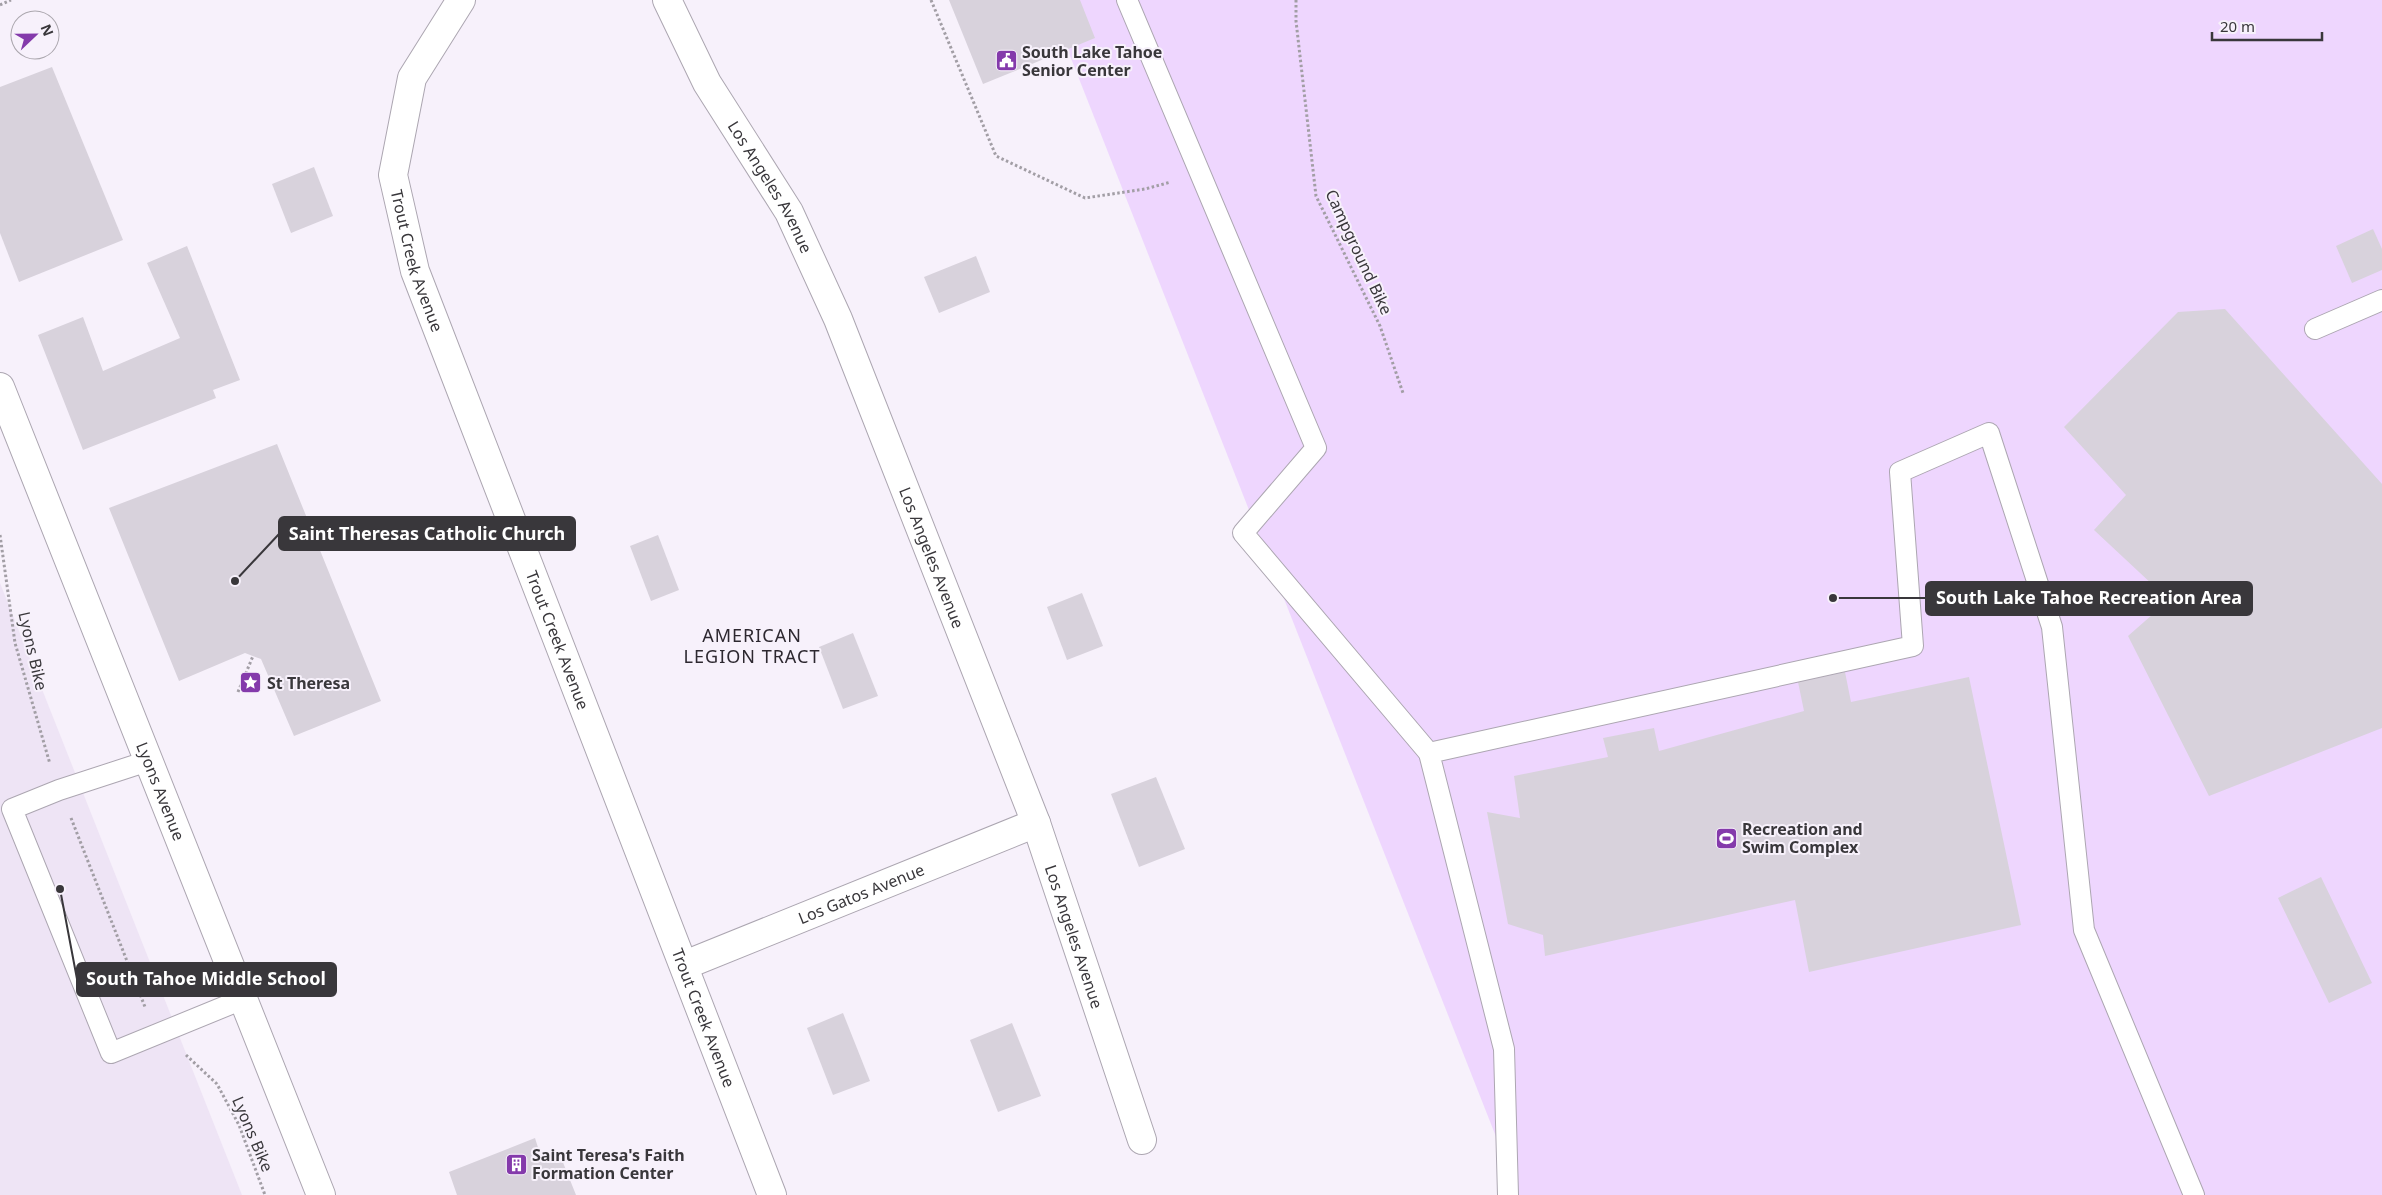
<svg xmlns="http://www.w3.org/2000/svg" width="2382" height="1195" viewBox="0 0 2382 1195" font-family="'Noto Sans',sans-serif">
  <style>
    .built { fill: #eee4f5 }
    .green { fill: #eed6fe }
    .building { fill: #d8d2dc }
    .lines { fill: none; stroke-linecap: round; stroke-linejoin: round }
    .lane-casing { stroke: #aca6b1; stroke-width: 22 }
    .street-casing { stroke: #aca6b1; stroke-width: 30 }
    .secondary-casing { stroke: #aca6b1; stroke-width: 30 }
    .path { stroke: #a29ea5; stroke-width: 3; stroke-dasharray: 2.5 2.5; stroke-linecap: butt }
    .lane { stroke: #fff; stroke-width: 20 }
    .street { stroke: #fff; stroke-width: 28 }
    .secondary { stroke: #fff; stroke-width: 28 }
    .labels { text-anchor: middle; stroke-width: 4; stroke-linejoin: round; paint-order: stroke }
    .poi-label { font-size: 16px; font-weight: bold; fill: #39373b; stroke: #f7f1fb; text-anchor: start }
    .street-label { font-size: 16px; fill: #39373b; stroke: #f7f1fb }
    .neighbourhood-label { font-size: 18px; letter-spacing: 1px; fill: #2d2830; stroke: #f7f1fb }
    .leader { fill: none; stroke: #39373b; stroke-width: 2 }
    .callout-dot { fill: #39373b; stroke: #f7f1fb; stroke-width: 2 }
    .callout { fill: #39373b; stroke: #39373b; stroke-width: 2 }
    .callout-label { font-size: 18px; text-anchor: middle; font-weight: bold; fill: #fff }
  </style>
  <rect width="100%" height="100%" fill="#f7f1fb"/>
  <!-- built -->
  <path class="built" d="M0,583L242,1195H0Z"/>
  <!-- green -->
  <path class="green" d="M1048,0H2382V1195H1519Z"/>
  <!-- building -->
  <g class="building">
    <path d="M949,0H1080L1095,38L983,84Z"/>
    <path d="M52,67L123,240L19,282L0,233V87Z"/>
    <path d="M314,167L333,216L291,233L272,184Z"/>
    <path d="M2373,229L2382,249V270L2352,283L2336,246Z"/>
    <path d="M187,246L240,380L213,390L216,398L83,450L38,335L83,317L103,371L180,338L147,263Z"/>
    <path d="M976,256L990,292L939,313L924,277Z"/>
    <path d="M2225,309L2382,484V728L2209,796L2128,636L2169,600L2094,530L2126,495L2064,427L2178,312Z"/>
    <path d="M277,444L381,701L294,736L261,659L245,653L179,681L109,508Z"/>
    <path d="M658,535L679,590L651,601L630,546Z"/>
    <path d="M1082,593L1103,646L1067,660L1047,607Z"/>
    <path d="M853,633L878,696L843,709L819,647Z"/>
    <path d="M1845,672L1851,702L1969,677L2021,925L1809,972L1795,900L1545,956L1543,935L1508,924L1487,812L1520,818L1514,776L1608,757L1603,738L1654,728L1659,751L1804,711L1798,682Z"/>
    <path d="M1156,777L1185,849L1139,867L1111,794Z"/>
    <path d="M2321,877L2372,983L2329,1003L2278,898Z"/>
    <path d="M843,1013L870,1081L833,1095L807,1028Z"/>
    <path d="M1012,1023L1041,1096L998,1112L970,1040Z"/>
    <path d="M535,1138L541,1157L558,1150L576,1195H457L449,1172Z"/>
  </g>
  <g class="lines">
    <defs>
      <g id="lane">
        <path d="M1127,0L1316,448L1243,533L1429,753"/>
        <path d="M2315,329L2382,300"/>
        <path d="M148,761L59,790L12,809L111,1053L243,999"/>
        <path d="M1508,1195L1504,1049L1429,753L1913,646L1900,472L1989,433L2052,627L2084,930L2194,1195"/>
      </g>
      <g id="street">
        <path id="s1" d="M461,0L412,78L393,175L415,271L772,1195"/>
        <path id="s2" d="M667,0L707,83L789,212L838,319L1036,823L1142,1140"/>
        <path id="s3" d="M685,965L1036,823"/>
      </g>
      <g id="secondary">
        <path id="s4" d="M0,387L321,1195"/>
      </g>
    </defs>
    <!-- lane casing -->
    <use href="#lane" class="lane-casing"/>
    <!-- street casing -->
    <use href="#street" class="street-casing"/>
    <!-- secondary casing -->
    <use href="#secondary" class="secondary-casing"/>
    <!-- path -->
    <g class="path">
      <path d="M931,0L996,156L1085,198L1145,189L1171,182"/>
      <path d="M1296,0V21L1316,196L1380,326L1403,393"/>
      <path d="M0,5L11,0"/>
      <path d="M0,535L15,643L50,764"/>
      <path d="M238,692L253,656"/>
      <path d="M71,818L145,1007"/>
      <path d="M186,1055L217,1084L239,1125L265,1195"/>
    </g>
    <!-- lane -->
    <use href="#lane" class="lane"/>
    <!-- street -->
    <use href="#street" class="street"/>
    <!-- secondary -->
    <use href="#secondary" class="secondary"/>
  </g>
  <!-- icons -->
  <defs>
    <symbol id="civic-square" viewBox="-11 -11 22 22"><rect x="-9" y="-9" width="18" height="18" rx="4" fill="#843aab" stroke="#f7f1fb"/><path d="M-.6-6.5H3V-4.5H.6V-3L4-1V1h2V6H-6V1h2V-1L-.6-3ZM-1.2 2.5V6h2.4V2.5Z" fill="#fff"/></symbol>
    <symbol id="sight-square" viewBox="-11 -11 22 22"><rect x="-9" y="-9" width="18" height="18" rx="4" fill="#843aab" stroke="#f7f1fb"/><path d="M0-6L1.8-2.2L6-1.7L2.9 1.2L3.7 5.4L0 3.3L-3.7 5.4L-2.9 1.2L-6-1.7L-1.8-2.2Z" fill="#fff"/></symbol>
    <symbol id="stadium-square" viewBox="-11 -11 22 22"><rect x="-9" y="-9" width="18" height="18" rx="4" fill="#843aab" stroke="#f7f1fb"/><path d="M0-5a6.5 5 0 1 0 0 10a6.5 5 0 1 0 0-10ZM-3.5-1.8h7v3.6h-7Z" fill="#fff"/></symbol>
    <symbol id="building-square" viewBox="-11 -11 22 22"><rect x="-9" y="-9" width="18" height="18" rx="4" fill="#843aab" stroke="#f7f1fb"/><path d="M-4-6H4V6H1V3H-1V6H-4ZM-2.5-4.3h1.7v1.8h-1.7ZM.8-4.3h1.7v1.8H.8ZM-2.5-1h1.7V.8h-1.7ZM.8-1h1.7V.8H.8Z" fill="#fff"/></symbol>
  </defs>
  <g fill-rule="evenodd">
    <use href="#civic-square" x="994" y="48" width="25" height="25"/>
    <use href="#sight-square" x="238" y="670" width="25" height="25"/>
    <use href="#stadium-square" x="1714" y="826" width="25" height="25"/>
    <use href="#building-square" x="504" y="1152" width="25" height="25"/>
  </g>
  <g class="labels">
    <!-- poi labels -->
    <g class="poi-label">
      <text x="1022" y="58">South Lake Tahoe<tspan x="1022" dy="18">Senior Center</tspan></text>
      <text x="267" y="689">St Theresa</text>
      <text x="1742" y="835">Recreation and<tspan x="1742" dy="18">Swim Complex</tspan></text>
      <text x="532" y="1161">Saint Teresa's Faith<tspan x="532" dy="18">Formation Center</tspan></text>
    </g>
    <!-- street labels -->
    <g class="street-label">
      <text dy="6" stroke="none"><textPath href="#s2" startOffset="214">Los Angeles Avenue</textPath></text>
      <text transform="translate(1359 252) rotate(65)" y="6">Campground Bike</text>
      <text dy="6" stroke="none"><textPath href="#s1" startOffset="280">Trout Creek Avenue</textPath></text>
      <text dy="6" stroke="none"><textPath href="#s2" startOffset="619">Los Angeles Avenue</textPath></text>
      <text dy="6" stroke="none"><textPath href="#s1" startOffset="685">Trout Creek Avenue</textPath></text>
      <text transform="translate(33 651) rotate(77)" y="6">Lyons Bike</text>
      <text dy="6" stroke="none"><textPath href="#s4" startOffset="435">Lyons Avenue</textPath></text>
      <text dy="6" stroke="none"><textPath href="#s3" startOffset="190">Los Gatos Avenue</textPath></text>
      <text dy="6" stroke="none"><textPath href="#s2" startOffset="1024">Los Angeles Avenue</textPath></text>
      <text dy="6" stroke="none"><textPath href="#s1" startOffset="1090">Trout Creek Avenue</textPath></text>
      <text transform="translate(253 1134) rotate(67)" y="6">Lyons Bike</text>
    </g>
    <!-- neighbourhood labels -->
    <g class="neighbourhood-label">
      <text x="752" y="642">AMERICAN<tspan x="752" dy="21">LEGION TRACT</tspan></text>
    </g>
  </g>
  <!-- callouts -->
  <path class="leader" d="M235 581L279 534M1833 598L1926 598M60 889L77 979"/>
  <g class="callout-dot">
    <circle cx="235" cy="581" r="5"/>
    <circle cx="1833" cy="598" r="5"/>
    <circle cx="60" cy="889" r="5"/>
  </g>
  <g class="callout">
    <rect x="279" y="517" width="296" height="33" rx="5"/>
    <rect x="1926" y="582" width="326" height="33" rx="5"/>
    <rect x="77" y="963" width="259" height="33" rx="5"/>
  </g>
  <g class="callout-label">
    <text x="427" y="540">Saint Theresas Catholic Church</text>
    <text x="2089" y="604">South Lake Tahoe Recreation Area</text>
    <text x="206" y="985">South Tahoe Middle School</text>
  </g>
  <!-- north arrow -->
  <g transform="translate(35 35) rotate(68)"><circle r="24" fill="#f7f1fb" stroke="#aba7ae"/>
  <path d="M0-4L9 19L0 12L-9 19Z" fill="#843aab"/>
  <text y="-8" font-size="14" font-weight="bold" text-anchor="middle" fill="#39373b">N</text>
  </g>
  <!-- scale -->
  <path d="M2212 32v8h110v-8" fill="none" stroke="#39373b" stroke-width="2.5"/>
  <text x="2220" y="32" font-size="15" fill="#39373b" stroke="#f7f1fb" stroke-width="4" paint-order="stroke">20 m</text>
</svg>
